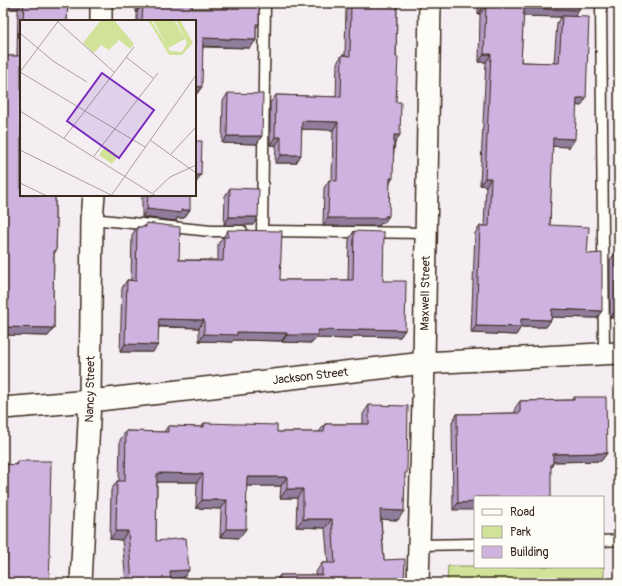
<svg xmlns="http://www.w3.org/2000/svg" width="622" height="586" viewBox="0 0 622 586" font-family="Pangolin,sans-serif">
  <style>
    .green { fill: #d0e398; stroke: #86865b }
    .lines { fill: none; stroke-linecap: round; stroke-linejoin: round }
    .service-casing { stroke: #3b2a1e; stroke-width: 13 }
    .minor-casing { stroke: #3b2a1e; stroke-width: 24 }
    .service { stroke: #fdfcf7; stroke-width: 10 }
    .minor { stroke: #fdfcf7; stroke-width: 21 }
    .wall { fill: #b199c0; stroke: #3b2a1e; fill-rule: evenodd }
    .shaded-wall { fill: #907d9c; stroke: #3b2a1e }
    .building { fill: #ceb2df; stroke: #3b2a1e }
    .labels { text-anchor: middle; stroke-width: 3.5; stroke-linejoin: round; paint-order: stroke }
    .street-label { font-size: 12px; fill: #3b2a1e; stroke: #fdfcf7 }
    .inset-road { fill: none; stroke: #aa9f9d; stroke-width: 1 }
    .view { fill: #7b2cbf; fill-opacity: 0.15; stroke: #7b2cbf; stroke-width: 2 }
    .inset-edge { fill: none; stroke: #3b2a1e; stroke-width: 2 }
  </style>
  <rect width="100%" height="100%" fill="#f4edf2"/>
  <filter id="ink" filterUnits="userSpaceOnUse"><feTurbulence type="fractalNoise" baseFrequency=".025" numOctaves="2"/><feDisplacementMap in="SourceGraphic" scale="8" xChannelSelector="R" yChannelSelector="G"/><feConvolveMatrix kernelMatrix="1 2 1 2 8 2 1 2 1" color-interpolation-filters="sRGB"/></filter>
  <g filter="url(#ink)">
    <!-- green -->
    <path class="green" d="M448,566L604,567V583H447Z"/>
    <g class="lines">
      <defs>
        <g id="service">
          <path d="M601,3L604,353"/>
          <path d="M92,219L211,231H242"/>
          <path d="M262,231L265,3"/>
          <path d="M268,231L426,233"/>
          <path d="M603,541L619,540"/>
          <path d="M419,545L475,544"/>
        </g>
        <g id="minor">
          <path d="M101,21V3"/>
          <path id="s1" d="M3,408L90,401L424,363L619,353"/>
          <path id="s2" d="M81,583L90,401L92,219L94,195"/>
          <path id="s3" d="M418,583L424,363L430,3"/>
        </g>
      </defs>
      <!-- service casing -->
      <use href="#service" class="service-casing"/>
      <!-- minor casing -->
      <use href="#minor" class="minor-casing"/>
      <!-- service -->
      <use href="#service" class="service"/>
      <!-- minor -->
      <use href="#minor" class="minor"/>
    </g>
    <!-- wall -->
    <g class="wall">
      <path d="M3,3H68L67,21H21V195H55V220H57L56,251L54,254L53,299H54V328L48,336L3,335V56H17L18,9H3Z"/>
      <path d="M136,3H192V9H222L223,3H259V24L256,28V40L250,48L203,47L196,95H195V21H137V12H136Z"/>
      <path d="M328,3H397L395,143L390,183L384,223H381L379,226H323L324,188L329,180H332L333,130L302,129L296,163H275L276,145H270V103L276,95L336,97L337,63L342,55H345L346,7H328Z"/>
      <path d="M478,3H579L575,16L581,106L576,105L570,147L552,146L550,225L587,254L597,318L552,317L551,320L546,327H521L516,335L471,333L475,233L480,226H484L486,186L480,185L486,62H479L480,14H478ZM523,16L561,17L557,23L554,63L521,62Z"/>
      <path d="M228,93L257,144L222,143L223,101Z"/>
      <path d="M230,188L253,225H224L225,196Z"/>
      <path d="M142,195H190L184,218H177L176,221L142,217Z"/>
      <path d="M146,223L179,260H218V244L228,230L280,280H348L349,239L354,231L383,281L405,330L400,337L354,336L352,339L316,338L312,343L282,342V341L234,340L232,342L199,341V328L159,327L153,352H120L122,288L127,280H131L132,235L137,227H144Z"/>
      <path d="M619,248V318H610V260Z"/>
      <path d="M574,397L607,453L601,461L553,462V464L551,468L453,510L452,422L457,414L515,413V408L520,401L572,400Z"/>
      <path d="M369,405L405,476L398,520L381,519L384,560L404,583H274L280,575H316V572L322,563H328L325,528L296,527L297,498H280L281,486H246L239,538L220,537L221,509L196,508L197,482H157L156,541L189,570L183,578L171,579V583H126L122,540L110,539L111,490L117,481H119L120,440L126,431L164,432L168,426L202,427L204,423L277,432H319L325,424H363V414Z"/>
      <path d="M17,461L49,554V583H3V464L15,465Z"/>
      <path d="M614,578L619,583H610Z"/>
    </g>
    <!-- shaded-wall -->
    <g class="shaded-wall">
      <path d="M3,3H23L18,9H3Z"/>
      <path d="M142,3H143L137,12H136Z"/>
      <path d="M331,3H349L346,7H328Z"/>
      <path d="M483,7H486L480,14H478Z"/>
      <path d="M524,8L579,10L574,17L562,16L561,17L518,16Z"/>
      <path d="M203,38L256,40L250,48L198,46Z"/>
      <path d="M484,54H491L486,62H479Z"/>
      <path d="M195,86L202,87L196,95H195Z"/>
      <path d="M577,98H586L581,106L571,105Z"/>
      <path d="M302,121L338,122L333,130L297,129Z"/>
      <path d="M394,135H400L395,143H389Z"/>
      <path d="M227,136H262L257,144L222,143Z"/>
      <path d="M275,137H281L276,145H270Z"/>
      <path d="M553,138L575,139L570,147L548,146Z"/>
      <path d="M281,155H301L296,163H275Z"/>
      <path d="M195,175H201L196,183H195Z"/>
      <path d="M390,178H393L388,186Z"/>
      <path d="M485,178H491L486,186L480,185Z"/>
      <path d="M147,209L181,210H190L184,218H177L176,221L142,217Z"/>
      <path d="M385,216H389L384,223H381L379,226H323L328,218Z"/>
      <path d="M229,217H258L253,225H224Z"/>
      <path d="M619,305V318H610Z"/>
      <path d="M552,309L602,311L597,318L547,317Z"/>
      <path d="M159,319L204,320L199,328L154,326Z"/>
      <path d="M521,319L551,320L546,327H516Z"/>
      <path d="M476,326L521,327L516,335L471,333Z"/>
      <path d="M3,327L54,328L48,336L3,335Z"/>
      <path d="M358,329L405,330L400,337L354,336L352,339L316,338L312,343L282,342L287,335L318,330Z"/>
      <path d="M237,332L287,333L282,341L234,340L232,342L199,341L204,334Z"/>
      <path d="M125,344L158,345L153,352H120Z"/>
      <path d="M607,453L601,461L548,462L553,454Z"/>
      <path d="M159,473L203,474L197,482H154L157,474Z"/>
      <path d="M247,477H287L281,486H240Z"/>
      <path d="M287,489H303L297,498H280Z"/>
      <path d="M202,500H227L221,509L196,508Z"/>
      <path d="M475,502V510H453L458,503Z"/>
      <path d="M380,510L404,511L398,520L374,519Z"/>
      <path d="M303,519H332L325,528L296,527Z"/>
      <path d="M226,529H246L239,538L220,537Z"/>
      <path d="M116,531H128L122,540L110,539Z"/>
      <path d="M3,543H7L3,549Z"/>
      <path d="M189,570L183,578L164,580L170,571Z"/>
    </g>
    <!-- building -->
    <g class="building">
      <path d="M24,3H68L67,21H23Z"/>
      <path d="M142,3H192V9H228V3H259V24H256V40L203,38L202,87L195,86V21H142L143,3Z"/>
      <path d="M351,3H397L396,57H398L396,102H401L400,135H394L393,178H390L389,216H385V218H328L329,180L337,181L338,122L302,121L301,155H281V137H275L276,95L341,97L342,55L350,56Z"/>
      <path d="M483,3H579V10L524,8L521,62L559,63L562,16L589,17L586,98H577L575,139L553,138L550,225L589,227L587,254L602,253V311L552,309L551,320L521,319V327L476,326L480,226H489L491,178H485L491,54H484L486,7H483Z"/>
      <path d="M3,56H21V195H55V220H57L56,251H54L53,299H54V328L3,327Z"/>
      <path d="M228,93L263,94L262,136H227Z"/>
      <path d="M195,141H202L201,175H195Z"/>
      <path d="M230,188L259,189L258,217H229Z"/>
      <path d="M148,195H190V210H181V213L147,209Z"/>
      <path d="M146,223L180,227L179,260L223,261L224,237H228V230L282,231L280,280H353L354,231L384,232L383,281H406L405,330L358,329V331L318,330V335H287V333L237,332V335L204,334V320L159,319L158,345L125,344L127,280L136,281L137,227H146Z"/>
      <path d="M574,397H606L607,453L553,454V464H551V497H475V502L458,503L457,414L520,413V401L574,400Z"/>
      <path d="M369,405L408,406L407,473H405L404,511L380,510L384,560L405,559L404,583H279L280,575H322V563H335L332,519H303V489H287V477H247L246,529H226L227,500H202L203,474L159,473V474H157L156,541L186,538L189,570L170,571L171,583H129H132L128,531H116L117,481H125L126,431L168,432V426L204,427V423L277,425V432H324L325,424H369Z"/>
      <path d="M17,461H51L49,554H50L49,583H6L7,543H3V464L17,465Z"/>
      <rect x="614" y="578" width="5" height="5"/>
    </g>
  </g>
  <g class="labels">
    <!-- street labels -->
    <g class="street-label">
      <text dy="4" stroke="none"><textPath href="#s3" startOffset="290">Maxwell Street</textPath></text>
      <text dy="4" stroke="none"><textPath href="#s1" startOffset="309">Jackson Street</textPath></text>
      <text dy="4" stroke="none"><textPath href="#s2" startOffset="194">Nancy Street</textPath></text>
    </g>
  </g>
  <!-- overview -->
  <g transform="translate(20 20)">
    <rect width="176" height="176" fill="#f4edf2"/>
    <path d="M81,0H94L114,24L110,29L99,20L89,30L81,25L74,33L63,23ZM128,0H131L150,31L162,32L167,23L156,0H160L173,23L162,35H149ZM133,0H154L165,19L148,28ZM85,126L98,136L92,144L79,135Z" fill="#d0e398"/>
    <path class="inset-road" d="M36,0L95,53M0,13L33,41L67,62M106,37L133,58M0,52L125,127M0,52L39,0M0,91L136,176M44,118L114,27M130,120L176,153M0,130L91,175M150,135L176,107M74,136L138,53M0,163L27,176M133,173L150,157L176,145M91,176L176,55"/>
    <path class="view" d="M82,53L134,90L99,138L47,101Z"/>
    <rect width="176" height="176" class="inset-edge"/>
  </g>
  <!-- margin -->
  <rect width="622" height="586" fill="none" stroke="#fdfcf7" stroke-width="16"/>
  <rect x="8" y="8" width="606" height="570" fill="none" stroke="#3b2a1e" stroke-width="1.5" filter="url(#ink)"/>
  <!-- legend -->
  <rect x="474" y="496" width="130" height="72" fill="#fdfcf7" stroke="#afa8a0"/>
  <rect x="482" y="509" width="20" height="6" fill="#fdfcf7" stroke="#afa8a0"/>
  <text x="510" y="516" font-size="12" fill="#3b2a1e">Road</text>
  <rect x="482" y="526" width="20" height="12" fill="#d0e398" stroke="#afa8a0"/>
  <text x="510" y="536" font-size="12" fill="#3b2a1e">Park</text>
  <rect x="482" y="546" width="20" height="12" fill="#ceb2df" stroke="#afa8a0"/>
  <text x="510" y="556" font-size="12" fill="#3b2a1e">Building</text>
</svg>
